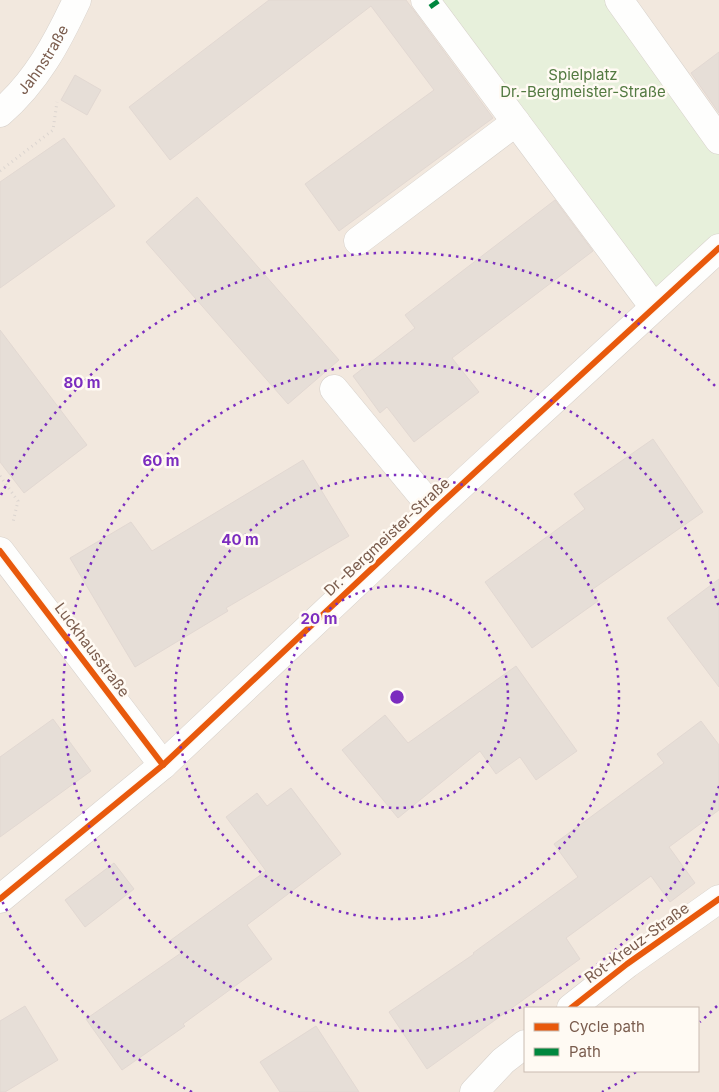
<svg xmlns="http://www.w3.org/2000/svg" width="719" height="1092" viewBox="0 0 719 1092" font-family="Inter,sans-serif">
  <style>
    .residential { fill: #f2e8de; fill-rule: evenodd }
    .green { fill: #e7f0db }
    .building { fill: #e6ded7; stroke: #e2d8d2 }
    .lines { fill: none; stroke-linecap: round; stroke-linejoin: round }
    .minor-casing { stroke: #d7d1cb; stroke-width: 29 }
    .path { stroke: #dcd5d0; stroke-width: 3; stroke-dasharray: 1 4; stroke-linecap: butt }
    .minor { stroke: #fefefd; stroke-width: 28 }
    .quiet { stroke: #00873e; stroke-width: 5; stroke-dasharray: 10 5; stroke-linecap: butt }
    .cycleway-casing { stroke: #fffaf3; stroke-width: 9 }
    .cycleway { stroke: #e8590c; stroke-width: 6 }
    .ring { fill: none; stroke: #7b2cbf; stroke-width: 2.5; stroke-dasharray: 2.5 5 }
    .labels { text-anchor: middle; stroke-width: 5; stroke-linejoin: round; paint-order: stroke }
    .street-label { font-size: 15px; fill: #7a5c4d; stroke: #fffaf3 }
    .park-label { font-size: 15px; fill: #537a41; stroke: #fffaf3 }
    .centre { fill: #7b2cbf; stroke: #fffaf3; stroke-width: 2.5 }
    .ring-label { font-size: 15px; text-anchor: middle; font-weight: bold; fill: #7b2cbf; stroke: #fffaf3; stroke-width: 5; stroke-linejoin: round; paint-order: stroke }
  </style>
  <rect width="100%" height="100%" fill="#f9f5f0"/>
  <!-- residential -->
  <path class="residential" d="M0,0H719V1092H0ZM525,1008H698V1071H525Z"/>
  <!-- green -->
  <path class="green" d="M425,0H619L719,140V248L653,306Z"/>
  <!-- building -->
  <g class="building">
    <path d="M269,0H406L493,118L339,231L305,184L434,90L371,6L170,160L129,107Z"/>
    <path d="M719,52V113L691,73Z"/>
    <path d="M75,75L101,90L87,115L61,100Z"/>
    <path d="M64,138L115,206L0,288V182Z"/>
    <path d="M197,197L339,360L288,404L146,242Z"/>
    <path d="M555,200L593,251L452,358L479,392L414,442L387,407L380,413L353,376L415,328L405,315Z"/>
    <path d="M0,330L87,445L24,493L0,462Z"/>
    <path d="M653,439L703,512L590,591L598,601L532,648L485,582L585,509L574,494Z"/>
    <path d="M303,460L349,536L226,608L228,611L135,667L70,558L131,522L152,551Z"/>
    <path d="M719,579V687L667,618Z"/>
    <path d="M516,666L577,751L536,780L520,757L496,774L480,751L398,818L342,750L385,715L408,743Z"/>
    <path d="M53,719L91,771L0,837V757Z"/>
    <path d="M701,721L719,745V810L669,847L695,883L670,902L651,876L566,938L580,959L427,1069L389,1012L474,954L473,953L578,877L554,844L664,763L657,754Z"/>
    <path d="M291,788L341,854L247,925L272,959L183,1024L185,1026L122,1070L86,1019L181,953L171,940L266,871L226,817L257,793L267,806Z"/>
    <path d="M114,863L134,889L85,927L65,900Z"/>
    <path d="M25,1006L58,1060L5,1092H0V1021Z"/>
    <path d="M316,1026L359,1092H280L260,1062Z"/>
  </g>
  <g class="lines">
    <defs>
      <g id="minor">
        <path d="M425,0L653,306"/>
        <path d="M619,0L719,140"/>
        <path id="s1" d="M0,113C36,82 57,43 77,0"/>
        <path d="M358,241L516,122"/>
        <path d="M334,389L434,510"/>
        <path d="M0,551L163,765"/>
        <path d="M0,899L163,765L434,510L719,248"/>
        <path d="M571,1008L627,964L719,899"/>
        <path d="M474,1092L503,1061L525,1044"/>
      </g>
    </defs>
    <!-- minor casing -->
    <use href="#minor" class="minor-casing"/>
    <!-- path -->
    <g class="path">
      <path d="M0,171L53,130L57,102"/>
      <path d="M0,476L18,501L13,522"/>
    </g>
    <!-- minor -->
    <use href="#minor" class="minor"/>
    <!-- quiet -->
    <path class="quiet" d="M430,7L440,0"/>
    <defs>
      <g id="cycleway">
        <path d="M0,551L163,765"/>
        <path d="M0,899L163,765L434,510L719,248"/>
        <path d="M571,1008L627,964L719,899"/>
      </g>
    </defs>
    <!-- cycleway casing -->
    <use href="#cycleway" class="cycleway-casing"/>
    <!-- cycleway -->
    <use href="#cycleway" class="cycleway"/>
  </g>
  <!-- distance rings -->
  <g class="ring">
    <circle cx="397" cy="697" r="111"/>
    <circle cx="397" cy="697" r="222"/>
    <path d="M719 786A334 334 0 1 1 719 608"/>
    <path d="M717 1006A445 445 0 0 1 700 1022M636 1072A445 445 0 0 1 602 1092M192 1092A445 445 0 0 1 1 899M1 495A445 445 0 0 1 717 388"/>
  </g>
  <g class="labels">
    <!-- street labels -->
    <g class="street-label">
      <text dy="5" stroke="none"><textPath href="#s1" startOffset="69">Jahnstraße</textPath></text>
      <text transform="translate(387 537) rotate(-43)" y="5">Dr.-Bergmeister-Straße</text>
      <text transform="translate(92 650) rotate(53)" y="5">Luckhausstraße</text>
      <text transform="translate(637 943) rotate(-36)" y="5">Rot-Kreuz-Straße</text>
    </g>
    <!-- park labels -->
    <g class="park-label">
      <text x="583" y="80">Spielplatz<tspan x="583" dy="17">Dr.-Bergmeister-Straße</tspan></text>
    </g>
  </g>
  <circle cx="397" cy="697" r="8" class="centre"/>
  <g class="ring-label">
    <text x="82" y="388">80 m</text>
    <text x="161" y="466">60 m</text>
    <text x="240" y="545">40 m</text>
    <text x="319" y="624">20 m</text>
  </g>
  <!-- legend -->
  <rect x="524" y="1007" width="175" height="65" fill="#fffaf3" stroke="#cabbb1"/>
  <rect x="534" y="1023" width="25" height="8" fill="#e8590c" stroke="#cabbb1"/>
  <text x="569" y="1032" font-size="15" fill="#7a5c4d">Cycle path</text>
  <rect x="534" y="1048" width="25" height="8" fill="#00873e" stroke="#cabbb1"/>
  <text x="569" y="1057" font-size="15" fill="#7a5c4d">Path</text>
</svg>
